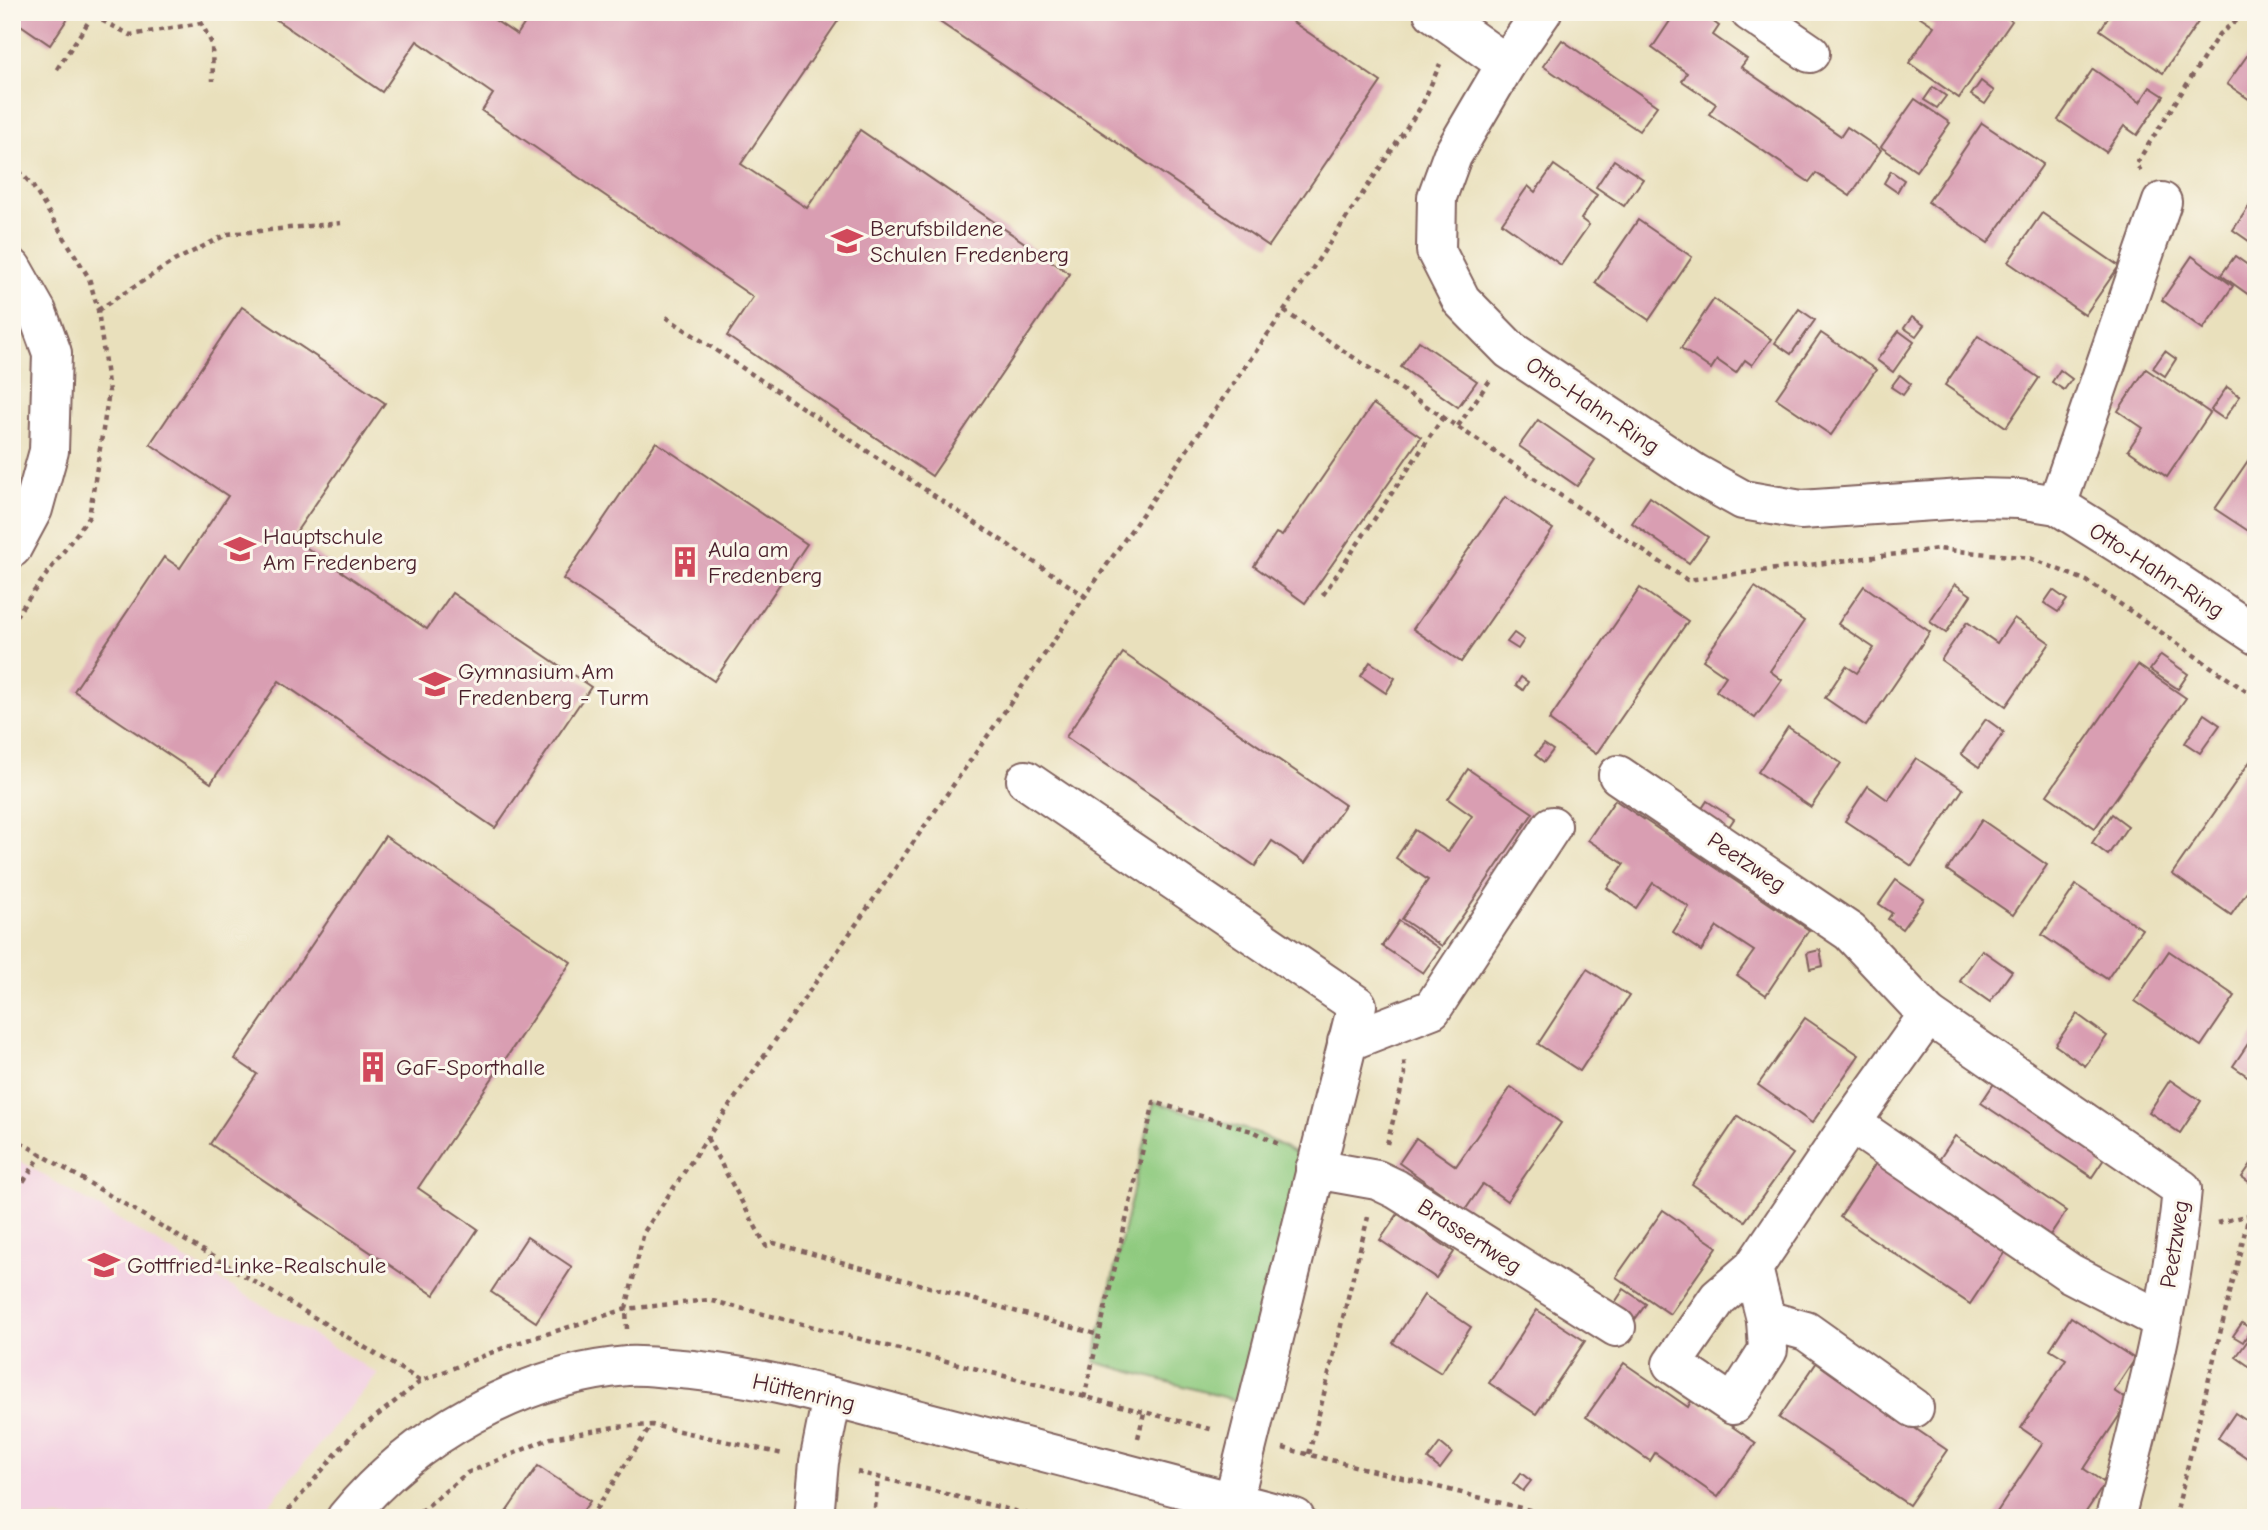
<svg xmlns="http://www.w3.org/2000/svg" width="2268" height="1530" viewBox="0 0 2268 1530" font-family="'Comic Neue',sans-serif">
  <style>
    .built { fill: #f2cfe1 }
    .green { fill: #8fca7f; stroke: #6c7455; stroke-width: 2 }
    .building { fill: #d99eb2 }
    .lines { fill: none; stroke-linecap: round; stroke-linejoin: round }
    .minor-casing { stroke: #82635e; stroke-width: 42 }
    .path { stroke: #82635e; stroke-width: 4.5; stroke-dasharray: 5 5; stroke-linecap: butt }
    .minor { stroke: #fff; stroke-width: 38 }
    .labels { text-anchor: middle; stroke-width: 6; stroke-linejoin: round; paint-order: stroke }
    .poi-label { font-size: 23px; fill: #4a1f2b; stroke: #fbf7ec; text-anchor: start }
    .street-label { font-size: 23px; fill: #4a1f2b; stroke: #fbf7ec }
  </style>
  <rect width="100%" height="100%" fill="#fbf7ec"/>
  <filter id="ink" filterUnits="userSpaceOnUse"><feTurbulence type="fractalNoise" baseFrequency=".0143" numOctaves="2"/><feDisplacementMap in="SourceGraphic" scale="14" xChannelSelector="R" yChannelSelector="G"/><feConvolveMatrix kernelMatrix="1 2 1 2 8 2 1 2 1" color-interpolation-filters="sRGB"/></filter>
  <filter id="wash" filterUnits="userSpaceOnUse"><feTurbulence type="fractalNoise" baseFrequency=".00686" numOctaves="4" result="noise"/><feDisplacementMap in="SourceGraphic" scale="28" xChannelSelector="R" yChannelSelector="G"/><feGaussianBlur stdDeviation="1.57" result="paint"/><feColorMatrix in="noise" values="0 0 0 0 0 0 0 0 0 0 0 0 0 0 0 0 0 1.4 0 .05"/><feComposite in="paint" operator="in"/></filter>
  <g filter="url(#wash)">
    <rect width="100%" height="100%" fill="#e9e0bc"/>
    <!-- built -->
    <path class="built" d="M12,1156L378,1374L258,1518H12Z"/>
    <!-- green -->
    <path class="green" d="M1154,1102L1255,1132L1316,1163L1256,1406L1095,1362L1099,1335Z"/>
    <g id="blocks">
      <!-- building -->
      <g class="building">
        <path d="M12,12H72L50,45L12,19Z"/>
        <path d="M265,12H483L517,35L532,12H844L741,164L807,208L860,130L1070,274L932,476L727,336L753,297L482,111L493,94L417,41L382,92Z"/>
        <path d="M925,12H1278L1381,82L1269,246Z"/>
        <path d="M1676,12H1700L1719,26L1713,35L1747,59L1741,67L1841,136L1847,127L1881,150L1850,196L1816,173L1809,182L1709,114L1716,104L1682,81L1687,73L1652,48Z"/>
        <path d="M1913,12H1999L2012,21L1959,98L1909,63L1934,26Z"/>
        <path d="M2112,12H2205L2163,73L2100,30Z"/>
        <path d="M1562,40L1657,106L1639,131L1543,66Z"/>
        <path d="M2249,53L2256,57V104L2227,84Z"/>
        <path d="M2093,69L2140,102L2150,87L2164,96L2137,135L2124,126L2106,152L2058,120Z"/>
        <path d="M1981,81L1994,91L1985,104L1971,95Z"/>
        <path d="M1933,87L1946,96L1937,108L1924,100Z"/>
        <path d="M1915,99L1950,123L1916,171L1881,147Z"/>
        <path d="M1982,123L2043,164L1988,243L1928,202Z"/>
        <path d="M1614,160L1643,179L1624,206L1596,187Z"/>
        <path d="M1554,165L1597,195L1581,219L1589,225L1561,265L1502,223L1528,186L1535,192Z"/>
        <path d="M1891,171L1904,180L1897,192L1884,183Z"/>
        <path d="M2256,196V246L2233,230Z"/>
        <path d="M2042,213L2119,266L2085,315L2008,262Z"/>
        <path d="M1638,220L1692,257L1649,320L1595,283Z"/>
        <path d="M2192,256L2233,286L2203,329L2162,300Z"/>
        <path d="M2235,256L2256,271V300L2221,275Z"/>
        <path d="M1714,299L1771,339L1752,365L1745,360L1736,373L1717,360L1711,369L1681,348Z"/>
        <path d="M242,307L385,403L292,538L427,629L452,593L591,687L495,828L279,681L211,783L74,691L164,557L180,568L228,496L150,444Z"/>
        <path d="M1799,309L1815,320L1791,354L1775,343Z"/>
        <path d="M1912,317L1924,325L1916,336L1904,328Z"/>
        <path d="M1899,331L1914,342L1893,372L1877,360Z"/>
        <path d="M1821,333L1876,370L1831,435L1776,398Z"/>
        <path d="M1978,336L2039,378L2006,427L1945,385Z"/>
        <path d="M1419,341L1477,381L1458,407L1401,367Z"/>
        <path d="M2165,351L2176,359L2165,376L2153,368Z"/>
        <path d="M2146,369L2210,413L2167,477L2128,450L2143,428L2118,411Z"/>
        <path d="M2060,370L2072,379L2064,390L2052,382Z"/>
        <path d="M1900,375L1911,384L1903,395L1891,387Z"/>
        <path d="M2227,387L2240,396L2224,419L2211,410Z"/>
        <path d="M1373,404L1421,437L1305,603L1254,566L1276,533L1282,536Z"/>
        <path d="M1538,420L1595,460L1577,486L1519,446Z"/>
        <path d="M656,442L807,544L714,681L563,579Z"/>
        <path d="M2256,449V536L2215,509Z"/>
        <path d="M1505,497L1553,529L1461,662L1413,629Z"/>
        <path d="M1650,497L1708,537L1689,563L1632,523Z"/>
        <path d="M1955,584L1971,595L1946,633L1930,622Z"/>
        <path d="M1864,586L1930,632L1866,726L1825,698L1846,666L1857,673L1874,648L1838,624Z"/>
        <path d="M1755,587L1804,621L1770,671L1782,680L1755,718L1716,691L1726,676L1703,660Z"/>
        <path d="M1640,588L1688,621L1596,754L1549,720Z"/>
        <path d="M2053,590L2067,600L2058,612L2044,603Z"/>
        <path d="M2014,618L2050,643L2006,706L1941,660L1967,622L1997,643Z"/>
        <path d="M1514,633L1524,640L1518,649L1507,642Z"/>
        <path d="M1123,653L1345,805L1305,863L1272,841L1255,866L1066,737Z"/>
        <path d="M2161,655L2188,674L2178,689L2150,670Z"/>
        <path d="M1370,662L1395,678L1386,693L1361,676Z"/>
        <path d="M2138,665L2186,698L2095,828L2047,795Z"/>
        <path d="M1521,677L1528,682L1523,690L1516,685Z"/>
        <path d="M2204,714L2220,725L2200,753L2185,743Z"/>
        <path d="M1986,719L2004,732L1979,767L1961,754Z"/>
        <path d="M1788,727L1841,763L1811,807L1758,772Z"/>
        <path d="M1544,744L1553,750L1544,762L1535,755Z"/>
        <path d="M1916,758L1963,789L1912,866L1845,821L1868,786L1888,800Z"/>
        <path d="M2251,760L2256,764V879L2231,915L2172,874Z"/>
        <path d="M1468,769L1533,813L1442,946L1402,919L1428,880L1396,858L1415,830L1448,852L1472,816L1448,799Z"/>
        <path d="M1615,800L1809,930L1766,995L1737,975L1754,951L1717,927L1701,951L1673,932L1689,907L1653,883L1636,908L1607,888L1624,864L1588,840Z"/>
        <path d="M1707,801L1734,819L1726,831L1699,813Z"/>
        <path d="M2112,814L2128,826L2108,855L2092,843Z"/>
        <path d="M1982,820L2047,865L2013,915L1947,870Z"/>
        <path d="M385,836L571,962L418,1188L478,1229L434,1295L210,1144L257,1074L235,1059Z"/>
        <path d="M1896,880L1924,899L1902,929L1888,919L1892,913L1879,904Z"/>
        <path d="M2076,885L2142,929L2107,979L2042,935Z"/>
        <path d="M1399,921L1440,949L1423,973L1382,946Z"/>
        <path d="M1820,950L1823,966L1810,969L1807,953Z"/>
        <path d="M1982,950L2012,971L1990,1002L1960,981Z"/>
        <path d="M2169,951L2235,996L2201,1046L2135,1001Z"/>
        <path d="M1587,969L1629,996L1580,1071L1538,1044Z"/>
        <path d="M2077,1014L2107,1036L2085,1066L2055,1045Z"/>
        <path d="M1805,1018L1859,1055L1812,1123L1758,1085Z"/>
        <path d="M2256,1032V1082L2233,1066Z"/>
        <path d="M1997,1079L2108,1153L2092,1177L1981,1103Z"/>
        <path d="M2170,1080L2201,1101L2180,1133L2149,1112Z"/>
        <path d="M1511,1087L1561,1123L1507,1201L1483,1184L1465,1210L1399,1163L1416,1138L1456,1166Z"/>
        <path d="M1738,1116L1793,1154L1745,1221L1692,1184Z"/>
        <path d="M1955,1136L2066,1211L2050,1235L1939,1160Z"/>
        <path d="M2256,1157V1187L2242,1177Z"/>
        <path d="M1878,1160L2008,1247L1970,1304L1840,1217Z"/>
        <path d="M1663,1210L1717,1247L1670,1314L1616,1277Z"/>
        <path d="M1398,1214L1454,1252L1436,1278L1380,1240Z"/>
        <path d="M527,1237L572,1267L536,1322L491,1292Z"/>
        <path d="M1624,1289L1646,1304L1633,1322L1612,1307Z"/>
        <path d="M1424,1295L1471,1327L1441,1373L1393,1343Z"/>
        <path d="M1537,1310L1585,1341L1536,1414L1489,1383Z"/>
        <path d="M2071,1317L2135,1359L2114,1391L2129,1401L2084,1469L2105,1483L2082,1518H1993L2043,1443L2021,1428L2066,1359L2050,1349Z"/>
        <path d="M2242,1323L2251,1329L2243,1342L2233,1336Z"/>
        <path d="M2254,1332L2256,1333V1371L2236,1357Z"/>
        <path d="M1817,1362L1947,1450L1909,1505L1779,1418Z"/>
        <path d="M1624,1363L1688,1407L1692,1399L1756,1443L1718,1497L1655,1453L1650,1461L1586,1417Z"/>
        <path d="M2235,1413L2256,1427V1464L2218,1438Z"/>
        <path d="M1440,1443L1452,1453L1440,1469L1428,1459Z"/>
        <path d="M538,1466L590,1501L578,1518H502Z"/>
        <path d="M1521,1473L1531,1481L1523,1491L1513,1483Z"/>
      </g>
    </g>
  </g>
  <g filter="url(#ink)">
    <use href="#blocks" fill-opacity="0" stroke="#82635e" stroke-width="2"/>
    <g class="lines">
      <defs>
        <g id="minor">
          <path d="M1433,12L1506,64"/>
          <path d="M1542,12L1506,64L1452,156L1437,197L1436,251L1461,300L1510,350L1696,474L1743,500L1801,510L1977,498L2019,499L2057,505L2124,547L2256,635"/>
          <path d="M1750,12L1810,53"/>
          <path d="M12,268L37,312L52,353L49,451L33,509L12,548"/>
          <path d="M2057,505L2162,202"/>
          <path d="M1618,775L1850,932L1928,1015"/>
          <path d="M1026,780L1357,1005L1233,1502"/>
          <path d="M1347,1042L1432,1009L1552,826"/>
          <path d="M1851,1123L2070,1273L2161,1320"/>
          <path d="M1315,1169L1377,1180L1396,1189L1616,1327"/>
          <path d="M1753,1268L1766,1320L1768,1350L1733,1405L1672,1364L1718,1298L1753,1268L1851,1123L1928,1015L2182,1189C2172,1301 2143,1410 2115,1518"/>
          <path d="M1766,1320L1806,1331L1914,1408"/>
          <path d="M346,1518C413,1436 521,1375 627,1366C641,1365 656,1367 669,1368C747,1373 822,1394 897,1414C1030,1448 1162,1483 1295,1518"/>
          <path d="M814,1518L819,1462L832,1397"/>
        </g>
      </defs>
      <!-- minor casing -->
      <use href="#minor" class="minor-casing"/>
      <!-- path -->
      <g class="path">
        <path d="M196,12L212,44L213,81"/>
        <path d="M93,16L131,35L201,23"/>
        <path d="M57,69L95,12"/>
        <path d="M12,163L32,185L89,278L98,310L109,392L89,517L12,621"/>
        <path d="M2141,171L2136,164L2219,34L2248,12"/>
        <path d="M98,310L174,261L228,234L341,223"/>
        <path d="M1284,311L1687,580L1938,549L2030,558L2087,581L2256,698"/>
        <path d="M666,317L1085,596"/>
        <path d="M1458,426L1490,380"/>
        <path d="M1323,595L1444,416"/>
        <path d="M12,1137L421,1381"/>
        <path d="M707,1138L766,1246L774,1243L1099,1335"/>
        <path d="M1387,1144L1405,1074L1404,1061"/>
        <path d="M12,1198L42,1154"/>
        <path d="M2217,1223L2249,1215L2256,1206"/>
        <path d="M627,1329L626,1309L644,1232L707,1138L1284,311L1422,105L1440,64"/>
        <path d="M1084,1398L1154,1102L1255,1132L1282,1146"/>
        <path d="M1138,1438L1144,1413"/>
        <path d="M1283,1448L1561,1518"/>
        <path d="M1309,1454L1368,1217"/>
        <path d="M857,1472L1043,1518"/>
        <path d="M282,1518L351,1436L421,1381L508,1346L626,1309L709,1300L1214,1430"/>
        <path d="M413,1518L467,1473L551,1438L615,1427L652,1425L783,1454"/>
        <path d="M590,1518L651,1426"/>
        <path d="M874,1518L878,1477"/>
        <path d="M2175,1518L2249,1215"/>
      </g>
      <!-- minor -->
      <use href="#minor" class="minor"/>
    </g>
  </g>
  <!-- icons -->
  <defs>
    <symbol id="school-bare" viewBox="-9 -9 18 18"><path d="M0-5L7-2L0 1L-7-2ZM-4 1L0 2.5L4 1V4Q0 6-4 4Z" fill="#d1495b" stroke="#fbf7ec" stroke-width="2.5" paint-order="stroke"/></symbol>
    <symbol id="building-bare" viewBox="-9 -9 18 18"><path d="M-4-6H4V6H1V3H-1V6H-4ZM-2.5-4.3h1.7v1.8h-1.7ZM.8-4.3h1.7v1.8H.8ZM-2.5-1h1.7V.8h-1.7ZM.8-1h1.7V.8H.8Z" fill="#d1495b" stroke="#fbf7ec" stroke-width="2.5" paint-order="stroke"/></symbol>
  </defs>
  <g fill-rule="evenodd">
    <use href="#school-bare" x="825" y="219" width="44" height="44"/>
    <use href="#school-bare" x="218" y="527" width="44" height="44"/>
    <use href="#building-bare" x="663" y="540" width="44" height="44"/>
    <use href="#school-bare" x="413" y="662" width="44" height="44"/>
    <use href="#building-bare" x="351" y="1045" width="44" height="44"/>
    <use href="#school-bare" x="82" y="1243" width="44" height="44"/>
  </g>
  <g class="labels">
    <!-- poi labels -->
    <g class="poi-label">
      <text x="870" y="236">Berufsbildene<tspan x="870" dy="26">Schulen Fredenberg</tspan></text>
      <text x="263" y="544">Hauptschule<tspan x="263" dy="26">Am Fredenberg</tspan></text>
      <text x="708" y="557">Aula am<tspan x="708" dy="26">Fredenberg</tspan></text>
      <text x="458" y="679">Gymnasium Am<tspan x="458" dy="26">Fredenberg - Turm</tspan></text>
      <text x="396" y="1075">GaF-Sporthalle</text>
      <text x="127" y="1273">Gottfried-Linke-Realschule</text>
    </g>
    <!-- street labels -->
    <g class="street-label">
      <text transform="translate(1593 405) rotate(34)" y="8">Otto-Hahn-Ring</text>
      <text transform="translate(2157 570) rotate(33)" y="8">Otto-Hahn-Ring</text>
      <text transform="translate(1747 862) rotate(34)" y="8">Peetzweg</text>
      <text transform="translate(1470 1236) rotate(33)" y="8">Brassertweg</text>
      <text transform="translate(2174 1244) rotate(-81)" y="8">Peetzweg</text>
      <text transform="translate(804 1392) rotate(13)" y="8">Hüttenring</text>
    </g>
  </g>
  <!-- margin -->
  <rect width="2268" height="1530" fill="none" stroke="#fbf7ec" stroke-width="42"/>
</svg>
